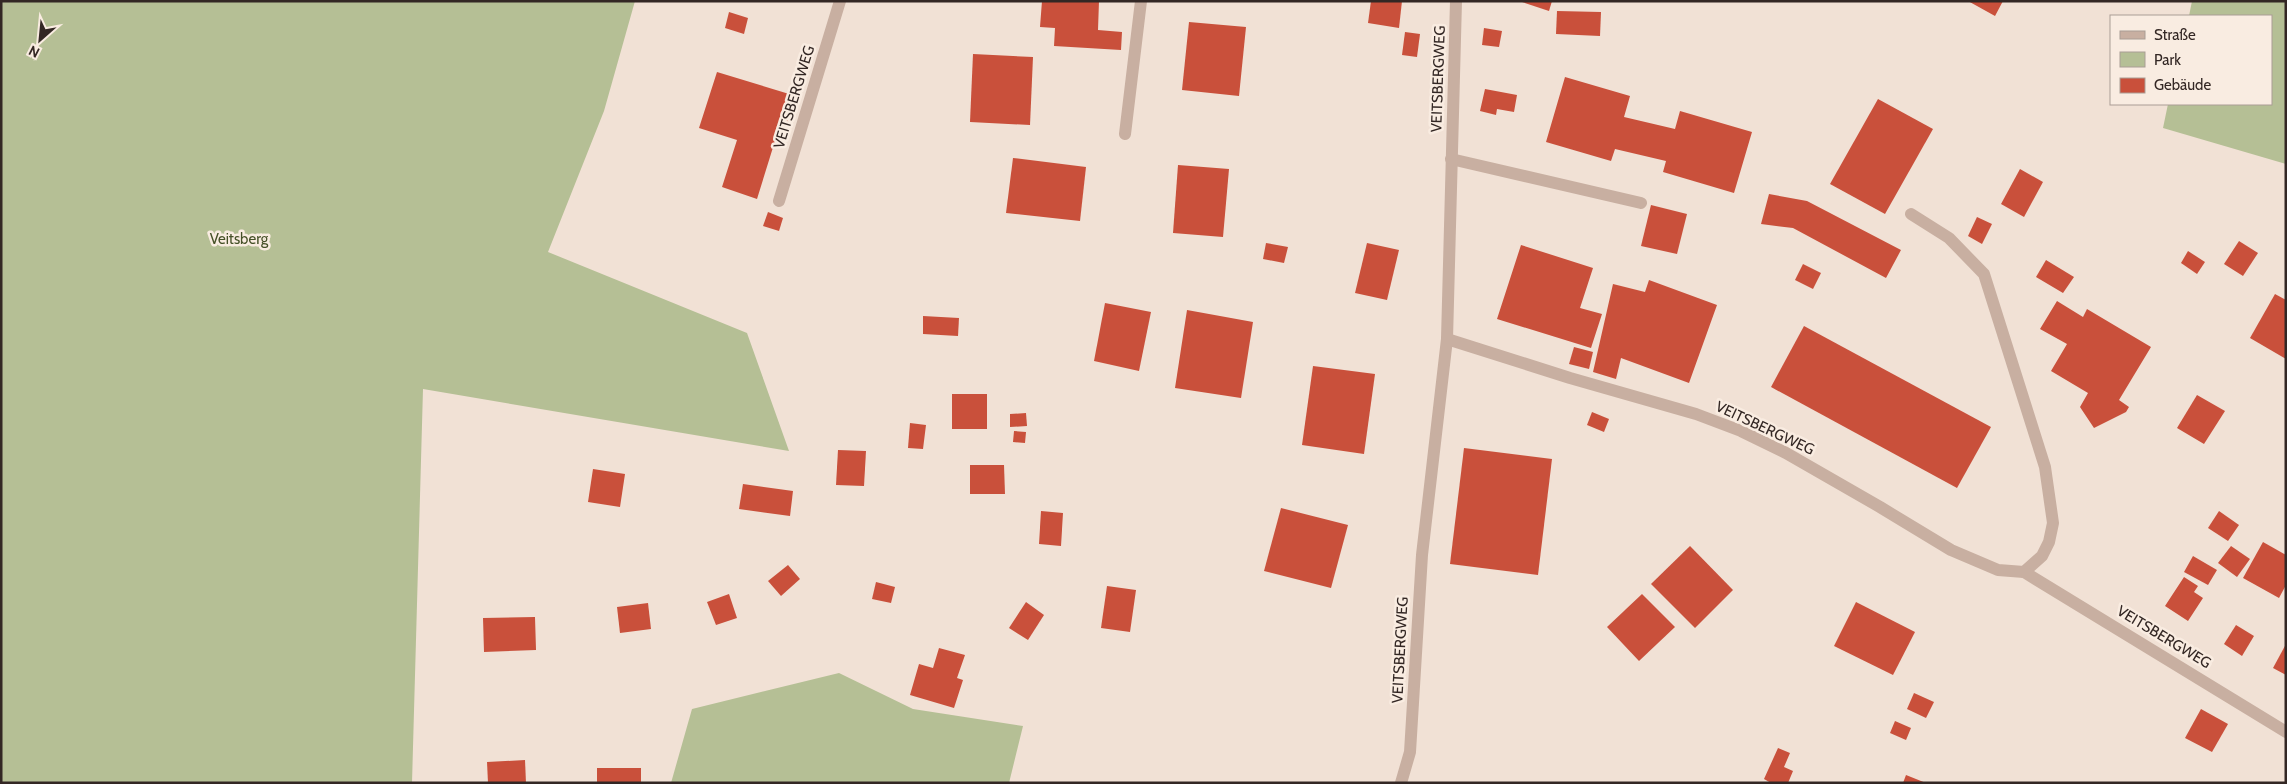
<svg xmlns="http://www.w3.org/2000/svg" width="2287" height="784" viewBox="0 0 2287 784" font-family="Cabin,sans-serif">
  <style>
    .green { fill: #b5bf95 }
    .building { fill: #c9503b }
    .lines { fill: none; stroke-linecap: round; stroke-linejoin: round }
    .minor { stroke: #c8afa1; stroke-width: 12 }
    .labels { text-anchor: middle; stroke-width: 5; stroke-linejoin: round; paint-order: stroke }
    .street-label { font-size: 15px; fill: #332724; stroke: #f9ece1 }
    .park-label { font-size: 15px; fill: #465128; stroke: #f9ece1 }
  </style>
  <rect width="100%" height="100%" fill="#f1e1d5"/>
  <!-- green -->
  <g class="green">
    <path d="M1,1H635L604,111L548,252L747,333L789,451L423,389L412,783H1Z"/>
    <path d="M2192,1H2286V164L2163,128L2168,104H2271V16H2189Z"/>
    <path d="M839,673L913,709L1023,726L1009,783H671L692,709Z"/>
  </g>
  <!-- building -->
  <g class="building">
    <path d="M1042,1H1099L1098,30L1122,32L1121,50L1054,46L1055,28L1040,27Z"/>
    <path d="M1371,1H1402L1399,28L1368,23Z"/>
    <path d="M1519,1H1552L1549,11Z"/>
    <path d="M1968,1H2003L1995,16Z"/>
    <path d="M1557,11L1601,12L1600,36L1556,34Z"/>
    <path d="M729,12L748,18L744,34L725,28Z"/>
    <path d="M1189,22L1246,27L1239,96L1182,90Z"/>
    <path d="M1484,28L1502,31L1499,47L1482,45Z"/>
    <path d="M1405,32L1420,34L1417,57L1402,55Z"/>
    <path d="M973,54L1033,57L1030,125L970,122Z"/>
    <path d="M717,72L799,97L788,131L779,128L757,199L722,187L737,140L699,128Z"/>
    <path d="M1565,77L1630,96L1624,117L1675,129L1680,111L1752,132L1734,193L1663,172L1666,161L1615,149L1611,161L1546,142Z"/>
    <path d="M1485,89L1517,95L1514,112L1497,109L1496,115L1480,111Z"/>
    <path d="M1878,99L1933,129L1885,214L1830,184Z"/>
    <path d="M1013,158L1086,167L1080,221L1006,213Z"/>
    <path d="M1178,165L1229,169L1223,237L1173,233Z"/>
    <path d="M2020,169L2043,182L2024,217L2001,204Z"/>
    <path d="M1769,194L1807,201L1901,250L1886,278L1793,228L1761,224Z"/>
    <path d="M1651,205L1687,214L1677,254L1641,246Z"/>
    <path d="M768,212L783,218L779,231L763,226Z"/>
    <path d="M1977,217L1992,224L1982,244L1968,236Z"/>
    <path d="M2239,241L2258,253L2243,276L2224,264Z"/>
    <path d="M1266,243L1288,247L1284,263L1263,259Z"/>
    <path d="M1367,243L1399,250L1387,300L1355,293Z"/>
    <path d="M1521,245L1593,268L1580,308L1602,314L1591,348L1497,319Z"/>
    <path d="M2188,251L2205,262L2197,274L2181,263Z"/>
    <path d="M2046,260L2074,277L2063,293L2036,277Z"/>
    <path d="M1803,264L1821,273L1813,289L1795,280Z"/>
    <path d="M1649,280L1717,305L1689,383L1621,358L1616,379L1593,372L1613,284L1645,292Z"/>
    <path d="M2275,294L2286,300V359L2250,338Z"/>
    <path d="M2057,301L2083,317L2087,309L2151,347L2119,400L2129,407L2126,412L2094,428L2080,407L2088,393L2051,371L2067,344L2040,329Z"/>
    <path d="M1105,303L1151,312L1139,371L1094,361Z"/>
    <path d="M1187,310L1253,322L1241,398L1175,388Z"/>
    <path d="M923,316L959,318L958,336L923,334Z"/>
    <path d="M1804,326L1991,427L1957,488L1771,387Z"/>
    <path d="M1574,347L1593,352L1589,369L1569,364Z"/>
    <path d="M1313,366L1375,374L1364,454L1302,445Z"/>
    <rect x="952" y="394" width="35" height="35"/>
    <path d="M2197,395L2225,411L2204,444L2177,428Z"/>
    <path d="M1592,412L1609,419L1604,432L1587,425Z"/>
    <path d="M1026,413L1027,426L1010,427V414Z"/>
    <path d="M910,423L926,425L923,449L908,448Z"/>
    <path d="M1014,431L1026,432L1025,443L1013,442Z"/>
    <path d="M1464,448L1552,459L1538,575L1450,564Z"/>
    <path d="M838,450L866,451L864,486L836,485Z"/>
    <path d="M970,465H1004L1005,494H970Z"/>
    <path d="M593,469L625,474L620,507L588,502Z"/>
    <path d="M743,484L793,491L790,516L739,509Z"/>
    <path d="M1281,508L1348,525L1331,588L1264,571Z"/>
    <path d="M1041,511L1063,513L1061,546L1039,544Z"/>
    <path d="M2219,511L2239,525L2228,541L2208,528Z"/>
    <path d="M2263,542L2286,555V585L2279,598L2243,578Z"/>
    <path d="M1690,546L1733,590L1695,628L1651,584Z"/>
    <path d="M2231,546L2250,559L2237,577L2218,563Z"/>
    <path d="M2193,556L2217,570L2208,585L2184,572Z"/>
    <path d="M788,565L800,579L781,596L768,581Z"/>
    <path d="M2184,577L2198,586L2194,592L2203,598L2188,621L2165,606Z"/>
    <path d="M876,582L895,587L891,603L872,599Z"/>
    <path d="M1107,586L1136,590L1130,632L1101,628Z"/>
    <path d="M729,594L737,618L716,625L707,602Z"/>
    <path d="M1642,594L1675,627L1639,661L1607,627Z"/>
    <path d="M1026,602L1044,615L1028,640L1009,628Z"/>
    <path d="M1856,602L1915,632L1893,675L1834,646Z"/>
    <path d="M648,603L651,629L620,633L617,607Z"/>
    <path d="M535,617L536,650L484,652L483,618Z"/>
    <path d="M2236,625L2254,636L2242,656L2224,644Z"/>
    <path d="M2286,644V675L2273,668Z"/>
    <path d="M939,648L965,655L957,678L963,680L954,708L910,695L919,664L933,668Z"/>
    <path d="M1914,693L1934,702L1926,718L1907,709Z"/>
    <path d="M2201,709L2228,724L2212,752L2185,738Z"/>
    <path d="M1895,721L1911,728L1906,740L1890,733Z"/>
    <path d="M1778,748L1790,753L1784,767L1793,771L1788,783H1771L1764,779Z"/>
    <path d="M525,760L526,783H488L487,762Z"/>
    <rect x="597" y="768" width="44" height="15"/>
    <path d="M1906,775L1926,783H1903Z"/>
  </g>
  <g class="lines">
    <!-- minor -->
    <g class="minor">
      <path d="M1125,134L1141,1"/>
      <path d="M1451,159L1641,203"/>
      <path d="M779,201L840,1"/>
      <path d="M1911,214L1949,238L1984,274L2045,467L2053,523L2049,542L2042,556L2024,572"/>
      <path d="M1447,339L1570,378L1696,414L1741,431L1786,453L1880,507L1951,550L1998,570L2024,572L2286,732"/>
      <path d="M1401,783L1410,752L1422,555L1447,339L1456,1"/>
    </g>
  </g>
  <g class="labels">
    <!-- street labels -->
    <g class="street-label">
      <text transform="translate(1438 79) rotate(-88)" y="5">VEITSBERGWEG</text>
      <text transform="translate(794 97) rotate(-73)" y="5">VEITSBERGWEG</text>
      <text transform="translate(1765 428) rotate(25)" y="5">VEITSBERGWEG</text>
      <text transform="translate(2164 637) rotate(31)" y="5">VEITSBERGWEG</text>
      <text transform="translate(1400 650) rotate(-87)" y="5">VEITSBERGWEG</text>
    </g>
    <!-- park labels -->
    <g class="park-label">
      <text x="239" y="244">Veitsberg</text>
    </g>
  </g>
  <!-- border -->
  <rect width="2287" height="784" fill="none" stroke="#332724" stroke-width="5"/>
  <!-- legend -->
  <rect x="2110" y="15" width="162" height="90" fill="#f9ece1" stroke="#aa9d95"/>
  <rect x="2120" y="31" width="25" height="8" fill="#c8afa1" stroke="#aa9d95"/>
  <text x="2154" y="40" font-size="15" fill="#332724">Straße</text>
  <rect x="2120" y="52" width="25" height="15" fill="#b5bf95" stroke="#aa9d95"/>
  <text x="2154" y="65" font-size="15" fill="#332724">Park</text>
  <rect x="2120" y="78" width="25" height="15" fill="#c9503b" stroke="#aa9d95"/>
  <text x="2154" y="90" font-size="15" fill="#332724">Gebäude</text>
  <!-- north arrow -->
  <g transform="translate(40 40) rotate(207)" stroke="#f9ece1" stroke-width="4" paint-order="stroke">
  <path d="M0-4L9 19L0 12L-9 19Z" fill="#332724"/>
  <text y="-8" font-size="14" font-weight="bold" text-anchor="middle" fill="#332724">N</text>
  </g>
</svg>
